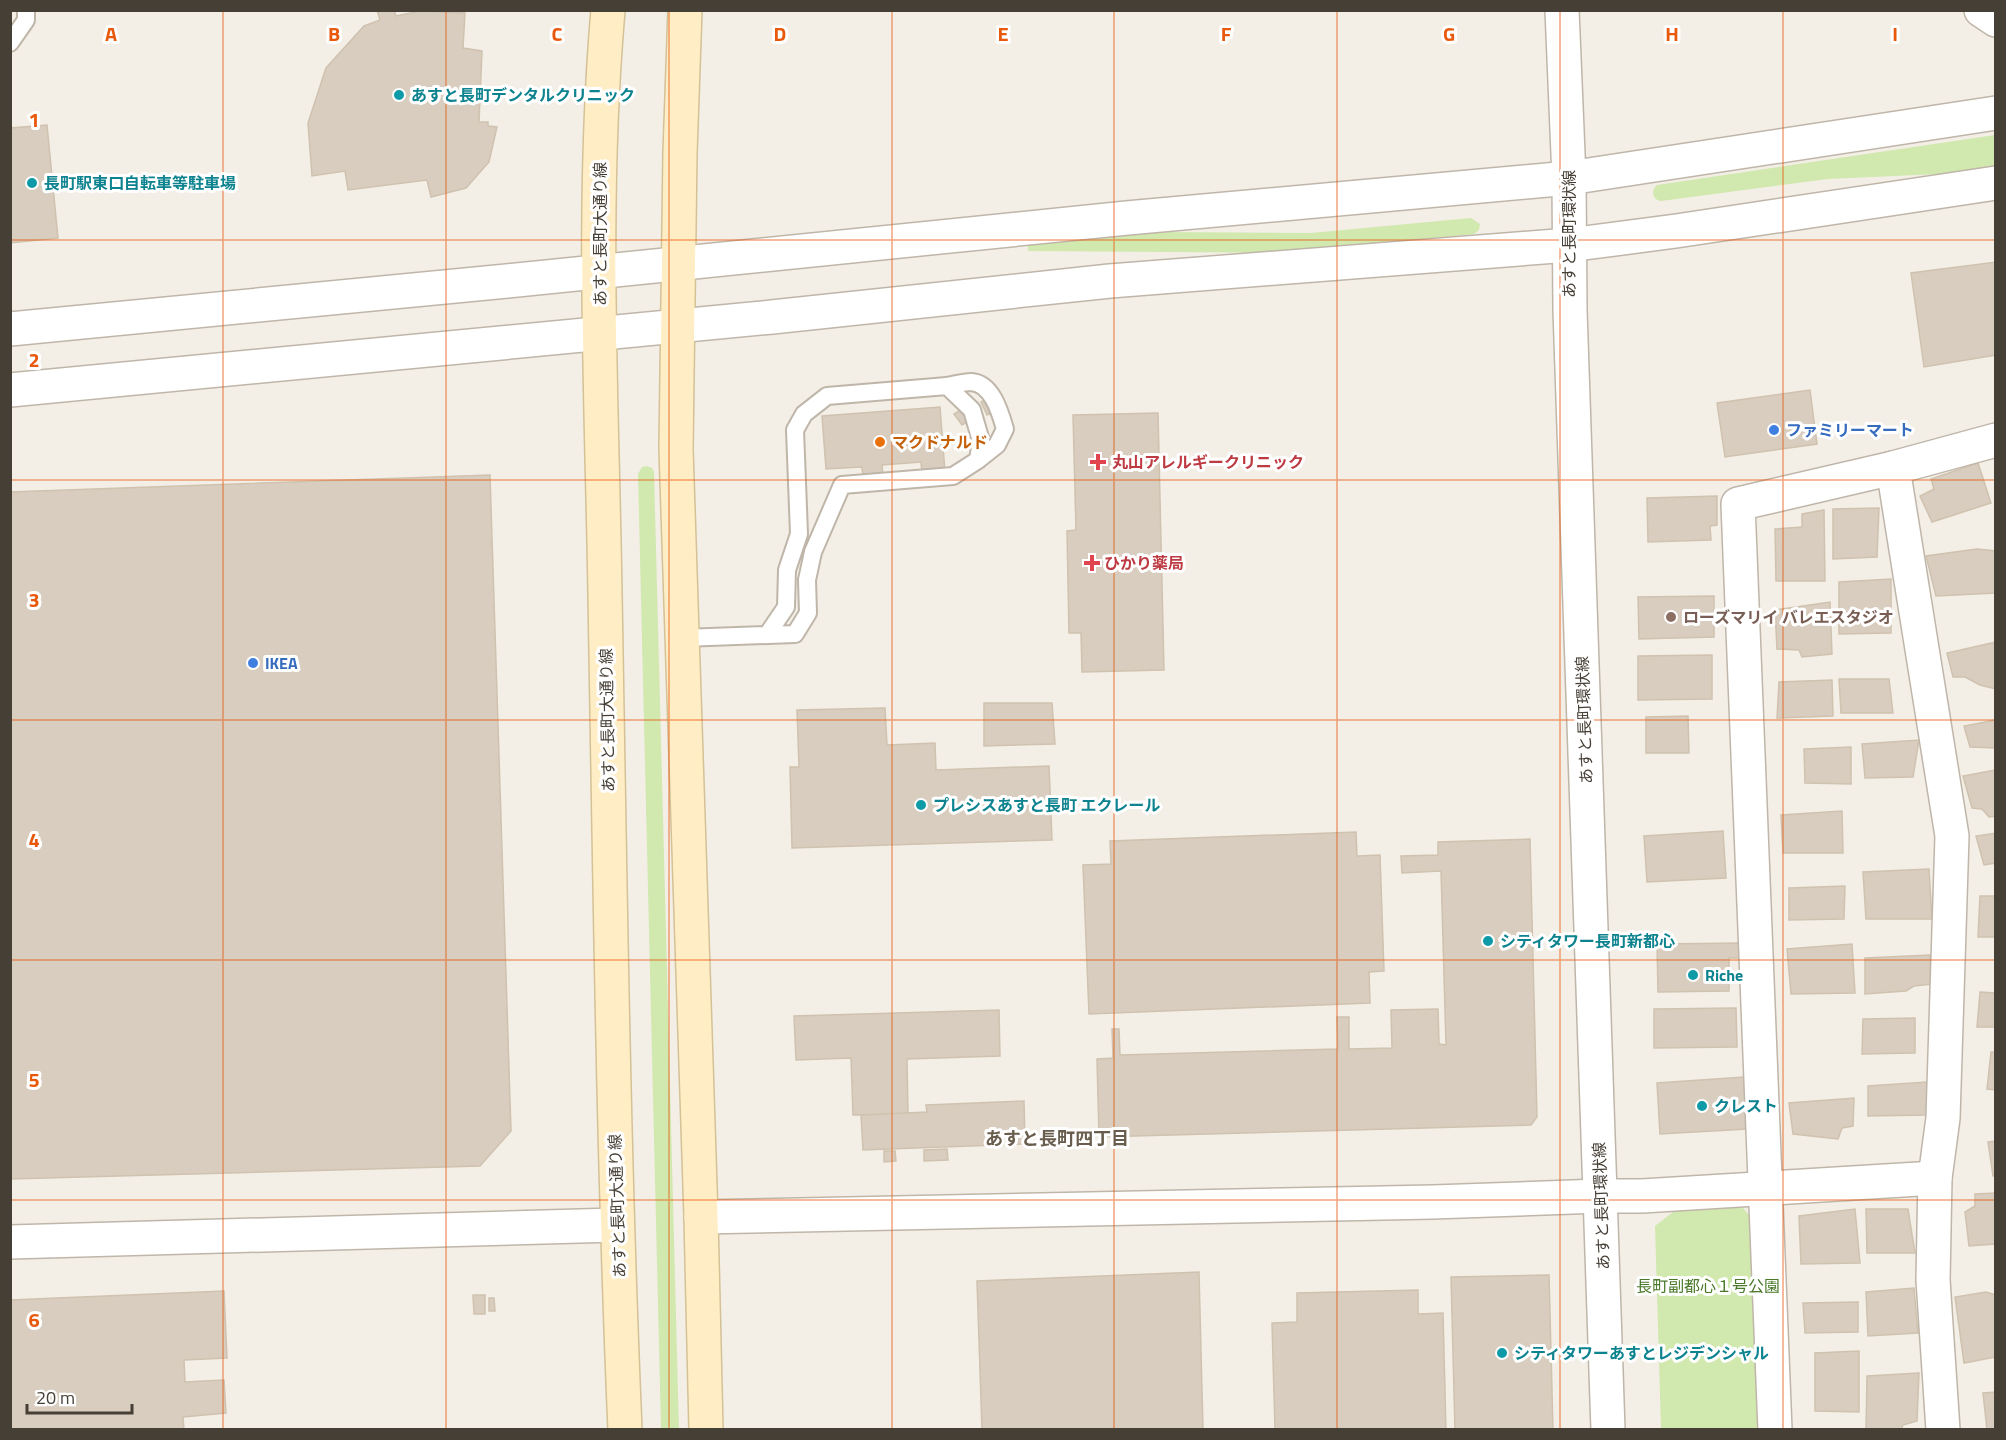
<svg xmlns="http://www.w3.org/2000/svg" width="2006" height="1440" viewBox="0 0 2006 1440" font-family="'Titillium Web','Noto Sans JP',sans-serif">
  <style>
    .green { fill: #d1e8af }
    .building { fill: #d8cdbf; stroke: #d0c2af; stroke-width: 1.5 }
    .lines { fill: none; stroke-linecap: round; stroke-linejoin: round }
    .service-casing { stroke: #bfb6a9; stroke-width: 20 }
    .minor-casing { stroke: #bfb6a9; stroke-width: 36 }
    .tertiary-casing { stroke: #bfb6a9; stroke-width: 36 }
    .secondary-casing { stroke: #d4c196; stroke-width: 36 }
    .service { stroke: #fff; stroke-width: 16 }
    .minor { stroke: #fff; stroke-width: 33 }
    .tertiary { stroke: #fff; stroke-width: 33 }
    .secondary { stroke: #ffeec5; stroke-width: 33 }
    .grid { fill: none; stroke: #e8590c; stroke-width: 1.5; stroke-opacity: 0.55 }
    .culture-dot { fill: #0f9aa8; stroke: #fff; stroke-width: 2 }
    .shop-dot { fill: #3f7fe0; stroke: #fff; stroke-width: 2 }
    .food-dot { fill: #e8710a; stroke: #fff; stroke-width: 2 }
    .health-dot { fill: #e0444e; stroke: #fff; stroke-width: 2 }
    .education-dot { fill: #8d6e63; stroke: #fff; stroke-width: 2 }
    .labels { text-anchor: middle; stroke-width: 6; stroke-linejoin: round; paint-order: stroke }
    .culture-label { font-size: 16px; font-weight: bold; fill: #0d838f; stroke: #fff; text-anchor: start }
    .street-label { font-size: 16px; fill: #463f36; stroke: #fff }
    .shop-label { font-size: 16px; font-weight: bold; fill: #366cbe; stroke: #fff; text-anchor: start }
    .food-label { font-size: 16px; font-weight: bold; fill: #c56008; stroke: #fff; text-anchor: start }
    .health-label { font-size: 16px; font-weight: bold; fill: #be3a42; stroke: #fff; text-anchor: start }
    .education-label { font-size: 16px; font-weight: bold; fill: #785e54; stroke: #fff; text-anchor: start }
    .park-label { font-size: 16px; fill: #4a7929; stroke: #fff }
    .neighbourhood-label { font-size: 18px; font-weight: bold; fill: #695d4d; stroke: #fff }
    .grid-label { font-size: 20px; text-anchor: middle; font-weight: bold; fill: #e8590c; stroke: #fff; stroke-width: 6; stroke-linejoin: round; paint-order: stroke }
  </style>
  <rect width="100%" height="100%" fill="#f3efe7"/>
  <!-- green -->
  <g class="green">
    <path d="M1995,135V169L1983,172L1828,179L1661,201C1653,200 1650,191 1657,185Z"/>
    <path d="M1471,218L1480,224L1479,230L1474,234L1298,253L1028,251V245L1157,232L1311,233Z"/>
    <path d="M647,466L652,468L654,472L679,1430L661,1429L638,474L642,467Z"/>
    <path d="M1741,1206L1758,1225L1763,1429H1661L1655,1226L1677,1209Z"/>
  </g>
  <!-- building -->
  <g class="building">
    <path d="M377,10H394L396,16L420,11L465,13L463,48L482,51L479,122H488V126L497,127L489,162L466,188L431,197L427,180L348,190L345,171L312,176L308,123L326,68L364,26L380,20Z"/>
    <path d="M47,125L58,238L10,243V128Z"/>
    <path d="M1996,262V355L1924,367L1911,273Z"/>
    <path d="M1810,390L1817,444L1725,457L1717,403Z"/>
    <path d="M990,398L996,411L987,415L981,402Z"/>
    <path d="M940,407L945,472L922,473L921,462L882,465L883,476L863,478L862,467L826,469L822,416Z"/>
    <path d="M964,408L972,419L962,425L954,414Z"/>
    <path d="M1158,413L1164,670L1082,672L1081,633H1069L1067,531L1076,530L1073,415Z"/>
    <path d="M1978,463L1991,503L1932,522L1920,496L1934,489L1931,479Z"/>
    <path d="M490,475L511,1131L480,1166L10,1179V492Z"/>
    <path d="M1717,496V525L1710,526L1711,540L1648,542L1647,498Z"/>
    <path d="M1879,508L1877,557L1833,559V509Z"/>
    <path d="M1824,510L1825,581H1776L1775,529L1802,527V514Z"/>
    <path d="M1977,549L1996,551V593L1936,596L1926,556Z"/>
    <path d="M1891,579V633L1839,634V582Z"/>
    <path d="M1714,596V637L1639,639L1638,597Z"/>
    <path d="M1830,602L1832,654L1802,657L1799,650L1777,649L1775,610Z"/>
    <path d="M1996,642V689L1980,685L1965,677H1953L1947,653Z"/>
    <path d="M1712,655V699L1638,700V656Z"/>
    <path d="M1839,679H1889L1893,713H1841Z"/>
    <path d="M1832,680L1833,716L1777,718L1779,682Z"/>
    <path d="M984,703H1052L1055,744L984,746Z"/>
    <path d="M885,708L887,745L935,743L936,770L1049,766L1052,840L792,848L790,767H799L797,710Z"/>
    <path d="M1688,716L1689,753H1646V717Z"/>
    <path d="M1996,720V748L1970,747L1964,726Z"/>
    <path d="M1919,740L1913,777L1865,778L1862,744Z"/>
    <path d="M1851,747V784L1805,783L1804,749Z"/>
    <path d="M1996,770V816L1989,817L1982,809L1972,808L1963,776Z"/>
    <path d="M1842,811L1843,853H1783L1781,815Z"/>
    <path d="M1723,831L1726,878L1647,882L1644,836Z"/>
    <path d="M1356,832L1357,856L1380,855L1384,971L1369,972L1370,1003L1089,1014L1083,865L1111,864L1110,841Z"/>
    <path d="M1996,833V863L1984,865L1976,836Z"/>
    <path d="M1530,839L1537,1117L1531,1125L1099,1137L1097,1059L1113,1058L1112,1029H1119L1120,1055L1338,1049L1337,1017H1349V1049L1392,1048L1391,1010L1438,1009L1439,1044L1446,1045L1441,871L1402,873L1401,856L1438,855V842Z"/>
    <path d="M1929,869L1932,919H1866L1863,872Z"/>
    <path d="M1845,886L1844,919L1789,920V888Z"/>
    <path d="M1980,896H1996V937H1978Z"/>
    <path d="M1742,943V958H1729V991L1658,992L1657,944Z"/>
    <path d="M1852,944L1855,993L1791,994L1787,949Z"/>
    <path d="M1930,955L1932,984L1914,986L1906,991L1865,994V958Z"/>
    <path d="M1980,992L1996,993V1027H1977Z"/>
    <path d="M1736,1008L1737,1047L1654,1048V1009Z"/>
    <path d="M999,1010L1000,1056L907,1059L908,1114L853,1115L851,1058L796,1060L794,1016Z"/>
    <path d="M1915,1018V1053L1862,1054L1863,1019Z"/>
    <path d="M1991,1052H1996V1090L1987,1089Z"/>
    <path d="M1744,1077L1747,1129L1660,1134L1657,1083Z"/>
    <path d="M1927,1082L1928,1115L1868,1116V1086Z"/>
    <path d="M1854,1098L1853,1126L1842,1128L1838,1139L1793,1134L1789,1103Z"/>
    <path d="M1024,1101L1025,1144L863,1150L861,1115L927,1112L926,1105Z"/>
    <path d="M1996,1141V1176H1993L1988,1142Z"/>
    <path d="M947,1149L948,1160L924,1161V1150Z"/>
    <path d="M884,1151H895L896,1161L884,1162Z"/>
    <path d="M1996,1193V1244L1969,1246L1965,1212L1975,1206V1194Z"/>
    <path d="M1855,1209L1860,1263L1801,1264L1799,1216Z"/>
    <path d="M1866,1209H1908L1915,1253H1867Z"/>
    <path d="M1199,1272L1203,1430H982L977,1281Z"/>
    <path d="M1549,1275L1553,1430H1455L1451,1277Z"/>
    <path d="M1914,1288L1918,1333L1868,1336L1866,1292Z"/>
    <path d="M1418,1290V1314L1443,1313L1446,1430H1275L1272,1323L1297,1322V1293Z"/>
    <path d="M224,1291L227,1358L184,1360L185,1382L224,1380L226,1413L183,1417L184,1430H10V1300Z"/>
    <path d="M1986,1292L1996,1295V1357L1964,1363L1955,1297Z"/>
    <path d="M473,1295H485V1314H474Z"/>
    <path d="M489,1298H494L495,1311H489Z"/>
    <path d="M1858,1302V1332L1805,1333L1803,1303Z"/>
    <path d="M1859,1351V1412L1815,1411V1353Z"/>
    <path d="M1919,1373L1917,1421L1903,1425L1901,1430H1866L1867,1376Z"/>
    <path d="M1996,1392V1430H1987L1983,1393Z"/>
  </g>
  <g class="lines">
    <defs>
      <g id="service">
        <path d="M10,43L26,20V10"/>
        <path d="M947,386C954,385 963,382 971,382C992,383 1000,412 1005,429L997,445L978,460"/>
        <path d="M682,638L795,634L808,613L807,580L813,552L842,485L953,476L978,460L981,441L972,410L947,386L827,396L804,414L795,430L799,534L787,570L786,607L767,635"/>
      </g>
      <g id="minor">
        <path d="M1981,10L1996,20"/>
        <path d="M1893,468L1952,836L1943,1118L1935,1178L1933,1280L1943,1430"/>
        <path d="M1600,1196H1642L1935,1178"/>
        <path d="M1775,1430L1738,504L1893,468L1996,440"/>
      </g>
      <g id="tertiary">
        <path d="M1562,10L1569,178L1570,310L1608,1430"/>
        <path d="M10,329L507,281L1127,218L1569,178L1996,113"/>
        <path d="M10,390L772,317L1110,281L1569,245L1676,231L1996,183"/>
        <path d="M701,1217L1433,1202L1600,1196"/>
        <path d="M10,1242L616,1225"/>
      </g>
      <g id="secondary">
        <path d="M608,10C591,205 602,400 605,595C610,873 613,1151 625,1430"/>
        <path d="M685,10L680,153L676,449L701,1217L706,1430"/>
      </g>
    </defs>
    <!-- service casing -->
    <use href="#service" class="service-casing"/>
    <!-- minor casing -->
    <use href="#minor" class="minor-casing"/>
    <!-- tertiary casing -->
    <use href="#tertiary" class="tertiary-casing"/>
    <!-- secondary casing -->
    <use href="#secondary" class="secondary-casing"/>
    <!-- service -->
    <use href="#service" class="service"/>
    <!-- minor -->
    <use href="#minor" class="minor"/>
    <!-- tertiary -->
    <use href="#tertiary" class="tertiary"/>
    <!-- secondary -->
    <use href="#secondary" class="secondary"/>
  </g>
  <!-- grid -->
  <path class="grid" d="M223,10V1430M446,10V1430M669,10V1430M892,10V1430M1114,10V1430M1337,10V1430M1560,10V1430M1783,10V1430M10,240H1996M10,480H1996M10,720H1996M10,960H1996M10,1200H1996"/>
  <!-- markers -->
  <g class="culture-dot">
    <circle cx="399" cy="95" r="6"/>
    <circle cx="32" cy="183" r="6"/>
    <circle cx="921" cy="805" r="6"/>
    <circle cx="1488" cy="941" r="6"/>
    <circle cx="1693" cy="975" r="6"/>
    <circle cx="1702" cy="1106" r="6"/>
    <circle cx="1502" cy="1353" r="6"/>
  </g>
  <g class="shop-dot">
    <circle cx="1774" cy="430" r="6"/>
    <circle cx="253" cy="663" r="6"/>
  </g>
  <circle class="food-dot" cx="880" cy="442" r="6"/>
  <g class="health-dot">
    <path d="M1095 453h6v6h6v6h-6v6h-6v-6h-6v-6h6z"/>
    <path d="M1089 554h6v6h6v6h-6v6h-6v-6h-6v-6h6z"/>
  </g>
  <circle class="education-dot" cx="1671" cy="617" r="6"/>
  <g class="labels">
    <!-- culture labels -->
    <g class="culture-label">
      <text x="411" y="101">あすと長町デンタルクリニック</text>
      <text x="44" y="189">長町駅東口自転車等駐車場</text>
      <text x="933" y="811">プレシスあすと長町 エクレール</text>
      <text x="1500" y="947">シティタワー長町新都心</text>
      <text x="1705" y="981">Riche</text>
      <text x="1714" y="1112">クレスト</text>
      <text x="1514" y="1359">シティタワーあすとレジデンシャル</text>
    </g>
    <!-- street labels -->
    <g class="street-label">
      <text transform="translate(600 234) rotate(-90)" y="6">あすと長町大通り線</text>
      <text transform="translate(1569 234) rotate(-90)" y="6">あすと長町環状線</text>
      <text transform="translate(607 720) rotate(-91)" y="6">あすと長町大通り線</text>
      <text transform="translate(1584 720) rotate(-92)" y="6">あすと長町環状線</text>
      <text transform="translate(617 1206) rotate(-92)" y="6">あすと長町大通り線</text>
      <text transform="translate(1601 1206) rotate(-92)" y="6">あすと長町環状線</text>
    </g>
    <!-- shop labels -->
    <g class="shop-label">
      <text x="1786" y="436">ファミリーマート</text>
      <text x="265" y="669">IKEA</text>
    </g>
    <!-- food labels -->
    <g class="food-label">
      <text x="892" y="448">マクドナルド</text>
    </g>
    <!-- health labels -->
    <g class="health-label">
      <text x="1112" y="468">丸山アレルギークリニック</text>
      <text x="1104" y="569">ひかり薬局</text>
    </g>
    <!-- education labels -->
    <g class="education-label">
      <text x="1683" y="623">ローズマリイ バレエスタジオ</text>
    </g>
    <!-- park labels -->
    <g class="park-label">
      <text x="1708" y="1292">長町副都心１号公園</text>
    </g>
    <!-- neighbourhood labels -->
    <g class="neighbourhood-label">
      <text x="1057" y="1145">あすと長町四丁目</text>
    </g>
  </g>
  <g class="grid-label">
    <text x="111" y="41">A</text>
    <text x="334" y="41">B</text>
    <text x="557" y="41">C</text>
    <text x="780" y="41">D</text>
    <text x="1003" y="41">E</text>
    <text x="1226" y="41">F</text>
    <text x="1449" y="41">G</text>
    <text x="1672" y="41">H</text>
    <text x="1895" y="41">I</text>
    <text x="34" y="127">1</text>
    <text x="34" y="367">2</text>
    <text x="34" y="607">3</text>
    <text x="34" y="847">4</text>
    <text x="34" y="1087">5</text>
    <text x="34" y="1327">6</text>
  </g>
  <!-- border -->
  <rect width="2006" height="1440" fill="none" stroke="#463f36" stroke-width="24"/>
  <!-- scale -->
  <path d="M27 1404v9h105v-9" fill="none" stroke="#463f36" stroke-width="3"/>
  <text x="36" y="1404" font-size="18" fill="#463f36" stroke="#ffffff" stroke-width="4.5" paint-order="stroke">20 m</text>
</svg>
